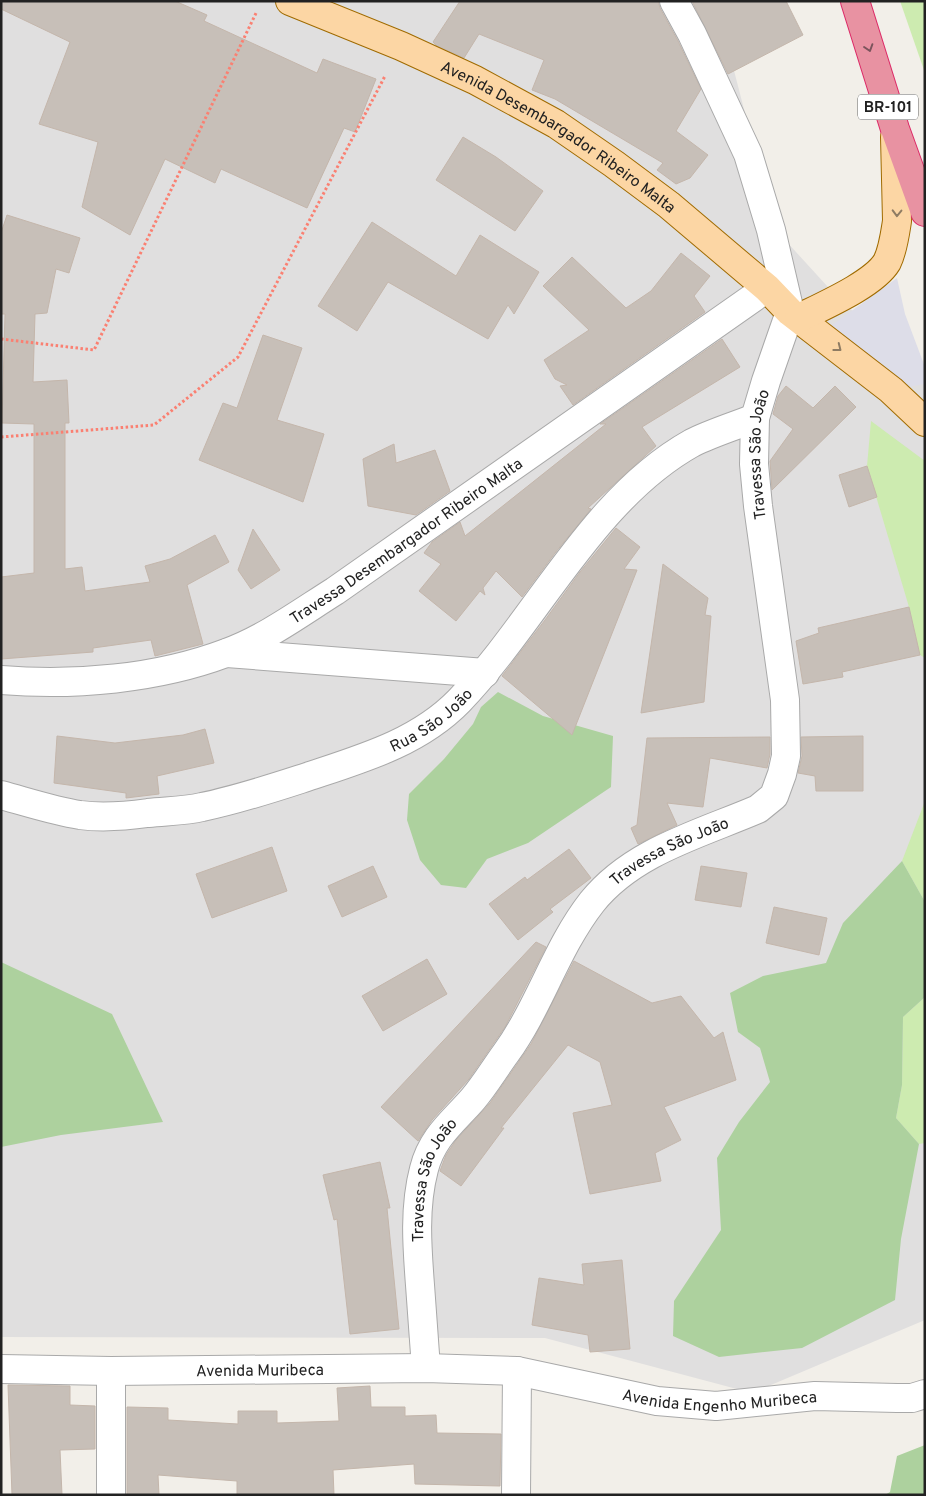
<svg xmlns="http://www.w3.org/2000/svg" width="926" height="1496" viewBox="0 0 926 1496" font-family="Overpass,sans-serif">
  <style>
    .residential { fill: #e0dfdf }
    .grass { fill: #cdebb0 }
    .forest { fill: #add19e }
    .plaza { fill: #dddde8 }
    .building { fill: #c7bfb8; stroke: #c4b6ab }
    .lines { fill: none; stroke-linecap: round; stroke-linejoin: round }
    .minor-casing { stroke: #a9a9a9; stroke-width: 30 }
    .major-casing { stroke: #a06b00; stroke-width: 30 }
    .highway-casing { stroke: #dc2a67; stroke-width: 30 }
    .path { stroke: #fa8072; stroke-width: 3; stroke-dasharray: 2.5 2.5; stroke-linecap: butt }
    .minor { stroke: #fff; stroke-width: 28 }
    .major { stroke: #fcd6a4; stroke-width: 28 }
    .highway { stroke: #e892a2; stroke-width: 28 }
    .oneway { stroke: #7b545c }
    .oneway2 { stroke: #8f7c63 }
    .labels { text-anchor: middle; stroke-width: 4.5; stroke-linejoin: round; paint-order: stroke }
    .shield { fill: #fff; stroke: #646464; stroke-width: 1 }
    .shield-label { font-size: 15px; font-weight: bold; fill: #222 }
    .street-label { font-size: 16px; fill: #222; stroke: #fff }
  </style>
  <rect width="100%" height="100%" fill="#f2efe9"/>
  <!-- residential -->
  <path class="residential" d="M1,1H716L775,229L838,298L925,375V1320L752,1393L545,1338L1,1337Z"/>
  <!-- grass -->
  <g class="grass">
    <path d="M900,1H925V73Z"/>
    <path d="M871,421L925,461V658L920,655L909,607L867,466Z"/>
    <path d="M925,801V902L902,861Z"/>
    <path d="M925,997V1143L919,1144L896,1118L902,1085L903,1017Z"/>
  </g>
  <!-- forest -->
  <g class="forest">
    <path d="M498,692L543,716L613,736L611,787L528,843L487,859L466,888L441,885L420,860L407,820L409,794L444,759L473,724L481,707Z"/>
    <path d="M902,861L925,902V997L903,1017L902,1085L896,1118L919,1144L901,1239L895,1300L802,1348L719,1357L673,1336L674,1301L721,1230L717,1158L739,1122L770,1082L760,1048L738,1032L730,993L763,976L826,963L843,923Z"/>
    <path d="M1,962L112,1014L163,1122L61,1135L1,1147Z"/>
    <path d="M925,1445V1495H885L890,1492L897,1456Z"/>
  </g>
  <!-- plaza -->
  <path class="plaza" d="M897,278L905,314L925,367V384L891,390L821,333Z"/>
  <!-- building -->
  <g class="building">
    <path d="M1,1H175L207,15L204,21L317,73L323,59L376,79L355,132L344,128L307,208L221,169L215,183L165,159L130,235L82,207L98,142L39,124L70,42L1,9Z"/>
    <path d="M460,1H658L660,8L678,41L701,89L676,131L708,155L690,178L676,184L657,170L663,163L555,99L532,90L544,60L479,34L464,58L437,46L433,42Z"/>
    <path d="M692,1H786L803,35L728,74Z"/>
    <path d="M463,137L496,157L543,191L515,231L436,180Z"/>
    <path d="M7,215L80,238L69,273L56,269L47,313L35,314L33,382L67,380L69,423H65V569L82,567L85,591L150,582L145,566L170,559L215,535L229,562L187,585L203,644L155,656L151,640L93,648V652L1,659V577L34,573V424L2,423L5,314H1V233Z"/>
    <path d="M372,222L456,276L480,235L539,272L514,314L508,305L488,339L388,282L357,331L318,306Z"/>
    <path d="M681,253L710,276L694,296L705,312L573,405L560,386L567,385L555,379L544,360L589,330L543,286L572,257L626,308L651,291Z"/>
    <path d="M263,335L302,348L277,420L324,434L303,502L199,460L223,403L237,408Z"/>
    <path d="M722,339L740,367L642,427L656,446L588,508L591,509L555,553L522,597L496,571L483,588L485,595L480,591L456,621L419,591L441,564L424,553L432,542L460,522L465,536L606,424H600Z"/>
    <path d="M786,386L813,408L835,386L856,407L772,490L770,461L793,429L773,414L778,396Z"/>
    <path d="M394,444L396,463L435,450L450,491L416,515L368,506L363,459Z"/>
    <path d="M867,466L877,497L849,507L839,475Z"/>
    <path d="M616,528L640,547L624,569L637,570L572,735L502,676L545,620L580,572Z"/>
    <path d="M253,529L280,570L251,589L238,570Z"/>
    <path d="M663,564L708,598L705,615L711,616L704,702L641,713Z"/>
    <path d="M909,607L920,655L842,672L843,677L803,684L796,641L819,633L818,628Z"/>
    <path d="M205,729L214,763L157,776L159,794L126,798V793L54,783L57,736L115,743L183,735Z"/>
    <path d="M863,736V791H816L815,776L798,773L802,756L801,737Z"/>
    <path d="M770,737V754L767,768L710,758L703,807L667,803L677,825L638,844L631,828L637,825L647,738Z"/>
    <path d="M272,847L287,891L212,918L196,874Z"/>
    <path d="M569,849L591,878L550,909L553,912L518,940L489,904L525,877L527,880Z"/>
    <path d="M373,866L387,897L342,917L328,886Z"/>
    <path d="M701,866L747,873L741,907L695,900Z"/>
    <path d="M774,907L827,918L819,955L766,943Z"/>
    <path d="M536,942L546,947L505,1027L469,1079L432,1120L418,1141L381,1107Z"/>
    <path d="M427,959L447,994L383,1031L362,996Z"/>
    <path d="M574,961L652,1003L681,996L714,1038L723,1032L736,1080L664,1107L681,1140L655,1153L661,1181L590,1194L573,1113L612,1105L600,1062L568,1045L501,1128H504L461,1186L440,1171L446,1155L456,1140L490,1103L531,1044Z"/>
    <path d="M380,1162L390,1208H387L399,1329L350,1334L337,1219L334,1220L323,1175Z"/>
    <path d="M622,1260L630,1349L590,1352L588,1335L532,1325L539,1278L584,1285L582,1264Z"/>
    <path d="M8,1385L70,1386V1405L95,1406V1449L60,1450L62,1495H12Z"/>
    <path d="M370,1386L371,1407H405V1416L436,1415L437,1433L501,1434L500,1486L415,1484L414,1464L333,1470L334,1495H237V1481L158,1475L159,1495H127V1407L168,1408V1420L238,1424V1411H277V1423L339,1421L337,1388Z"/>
  </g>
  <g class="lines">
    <defs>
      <g id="minor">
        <path d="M227,653L485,673"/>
        <path id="s1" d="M1,680C74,686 157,679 226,653C265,639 300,613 335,591L767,288"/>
        <path id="s2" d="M1,795C27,802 54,811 80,815C103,818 126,816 148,813C166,811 185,811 202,807C237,800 273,788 307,777C361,759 418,743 459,701C537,620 592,499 692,443C712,433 735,426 755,418"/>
        <path id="s3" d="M426,1368C424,1341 422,1313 420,1285C417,1246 414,1207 424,1169C432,1137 453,1122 473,1099C485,1085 495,1068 506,1053C540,1006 556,948 592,902C633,851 700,834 758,809L774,796L782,774L786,756L785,700L758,506L754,464L755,418L766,381L790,312L771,230L748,154L692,34L674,1"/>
        <path id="s4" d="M1,1369L111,1371L426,1368L517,1371L657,1401L716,1406L815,1396L897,1398H912L925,1394"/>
        <path d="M111,1495V1371"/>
        <path d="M516,1495L517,1371"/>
      </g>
      <g id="major">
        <path id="s5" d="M290,1L401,46L475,80L556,124L614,164L669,205L767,288L790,312L891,390L925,422"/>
        <path d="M799,318C823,306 874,284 887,262C893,250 895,234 897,221L895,137"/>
      </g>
      <path id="highway" d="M855,1L895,129L925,212"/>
    </defs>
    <!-- minor casing -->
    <use href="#minor" class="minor-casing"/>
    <!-- major casing -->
    <use href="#major" class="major-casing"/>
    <!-- highway casing -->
    <use href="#highway" class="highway-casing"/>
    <!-- path -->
    <g class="path">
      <path d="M1,339L94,350L257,11"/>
      <path d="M1,437L154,425L238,357L385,76"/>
    </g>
    <!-- minor -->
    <use href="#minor" class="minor"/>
    <!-- major -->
    <use href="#major" class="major"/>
    <!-- highway -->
    <use href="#highway" class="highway"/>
  </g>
  <!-- one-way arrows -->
  <defs><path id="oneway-chevron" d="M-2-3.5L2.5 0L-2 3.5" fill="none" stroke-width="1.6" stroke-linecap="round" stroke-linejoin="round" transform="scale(1.25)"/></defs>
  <use class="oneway" href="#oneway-chevron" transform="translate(869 48) rotate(72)"/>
  <g class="oneway2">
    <use href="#oneway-chevron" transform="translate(897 213) rotate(91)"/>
    <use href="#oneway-chevron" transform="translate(838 348) rotate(38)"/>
  </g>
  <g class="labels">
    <!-- shield labels -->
    <rect class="shield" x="858" y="94.5" width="60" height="25" rx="4"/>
    <g class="shield-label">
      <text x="888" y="112">BR-101</text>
    </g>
    <!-- street labels -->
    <g class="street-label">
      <text dy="6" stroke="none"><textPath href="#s5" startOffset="302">Avenida Desembargador Ribeiro Malta</textPath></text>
      <text dy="6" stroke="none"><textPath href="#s3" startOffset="1076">Travessa São João</textPath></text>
      <text dy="6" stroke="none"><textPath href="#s1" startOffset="441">Travessa Desembargador Ribeiro Malta</textPath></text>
      <text dy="6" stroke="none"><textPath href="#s2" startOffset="451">Rua São João</textPath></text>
      <text dy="6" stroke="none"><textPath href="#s3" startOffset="611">Travessa São João</textPath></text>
      <text dy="6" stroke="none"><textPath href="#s3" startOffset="192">Travessa São João</textPath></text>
      <text dy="6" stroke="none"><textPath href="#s4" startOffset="259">Avenida Muribeca</textPath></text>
      <text dy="6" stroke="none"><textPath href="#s4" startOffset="722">Avenida Engenho Muribeca</textPath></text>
    </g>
  </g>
  <!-- border -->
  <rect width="926" height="1496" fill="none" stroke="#222222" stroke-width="5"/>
</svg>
